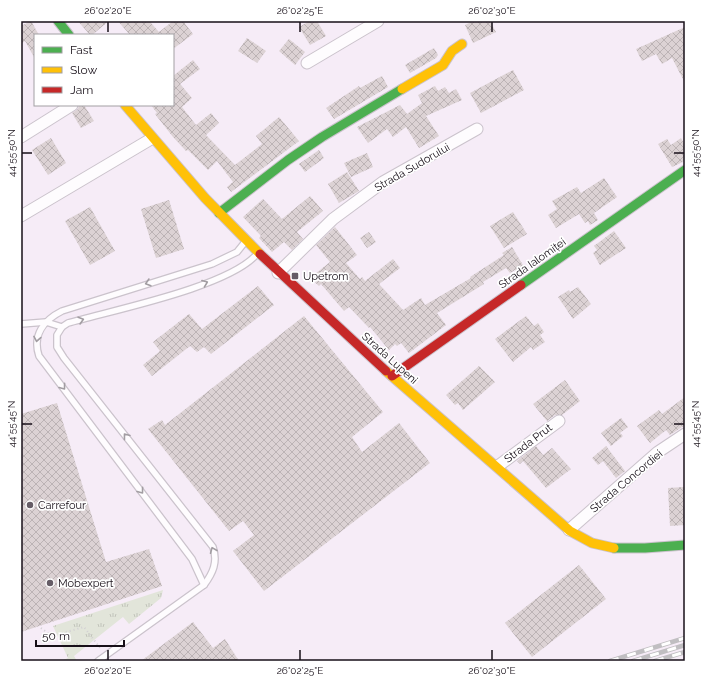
<svg xmlns="http://www.w3.org/2000/svg" width="706" height="682" viewBox="0 0 706 682" font-family="Raleway,sans-serif">
  <style>
    .grass { fill: url(#grass-tufts) }
    .building { fill: url(#building-cross-hatch) }
    .lines { fill: none; stroke-linecap: round; stroke-linejoin: round }
    .lane-casing { stroke: #cbc3cc; stroke-width: 8 }
    .street-casing { stroke: #cbc3cc; stroke-width: 13 }
    .fast-casing { stroke: #cbc3cc; stroke-width: 11 }
    .slow-casing { stroke: #cbc3cc; stroke-width: 11 }
    .jam-casing { stroke: #cbc3cc; stroke-width: 11 }
    .path { stroke: #d2cfd3; stroke-width: 2; stroke-dasharray: 1 3; stroke-linecap: butt }
    .lane { stroke: #fefcfe; stroke-width: 5.5 }
    .street { stroke: #fefcfe; stroke-width: 11 }
    .fast { stroke: #4caf50; stroke-width: 9 }
    .slow { stroke: #ffc107; stroke-width: 9 }
    .jam { stroke: #c62828; stroke-width: 9 }
    .rail-casing { stroke: #c0bec1; stroke-width: 4.5 }
    .rail { stroke: #fff; stroke-width: 3; stroke-dasharray: 9; stroke-linecap: butt }
    .oneway { stroke: #a29da2 }
    .ticks { fill: none; stroke: #170f18; stroke-width: 1.5 }
    .poi-dot { fill: #655c66; stroke: #fff; stroke-width: 1.5 }
    .labels { text-anchor: middle; stroke-width: 3.5; stroke-linejoin: round; paint-order: stroke }
    .street-label { font-size: 11px; fill: #170f18; stroke: #fff }
    .poi-label { font-size: 11px; fill: #170f18; stroke: #fff; text-anchor: start }
    .neatline { fill: none; stroke: #170f18; stroke-width: 1.5 }
    .ticks-label { font-size: 10px; text-anchor: middle; fill: #170f18 }
  </style>
  <defs>
    <pattern id="grass-tufts" width="24" height="20" patternUnits="userSpaceOnUse"><rect width="24" height="20" fill="#e2e5da"/><path d="M3 7l-1-3M5 7V3M7 7l1-3M15 17l-1-3M17 17v-4M19 17l1-3" fill="none" stroke="#c1c3ba"/></pattern>
    <pattern id="building-cross-hatch" width="8" height="8" patternUnits="userSpaceOnUse"><rect width="8" height="8" fill="#dcd2d4"/><path d="M0 0l8 8M0 8l8-8" fill="none" stroke="#bcb3b5"/></pattern>
  </defs>
  <rect width="100%" height="100%" fill="#f6ecf7"/>
  <!-- grass -->
  <path class="grass" d="M163,590L161,598L129,624L123,617L74,656L77,661H61L68,658L53,626Z"/>
  <!-- building -->
  <g class="building">
    <path d="M31,21L39,35H35V59L25,41L21,44V26Z"/>
    <path d="M78,21H109L92,35H90Z"/>
    <path d="M118,21H149L159,32L173,21H183L193,34L173,49V35H130Z"/>
    <path d="M310,21H317L326,36L310,45L299,27Z"/>
    <path d="M473,21H490L496,32L473,43L465,25Z"/>
    <path d="M685,27V83L672,58L662,64L656,54L642,61L636,49Z"/>
    <path d="M247,38L266,51L257,63L238,51Z"/>
    <path d="M289,39L305,52L295,65L279,51Z"/>
    <path d="M434,48L438,55L436,58L410,73L405,65Z"/>
    <path d="M193,60L200,69L180,84L192,98L182,107L196,125L211,113L219,123L206,135L235,165L262,144L256,136L279,117L299,141L231,192L227,187L233,182L217,161L208,170L188,150L186,151L173,137L155,114L157,113L151,105H173V76Z"/>
    <path d="M513,70L524,90L481,113L470,93Z"/>
    <path d="M382,76L388,87L334,119L326,108L359,86L360,88Z"/>
    <path d="M435,86L438,91L445,87L449,93L456,89L462,100L426,116L439,136L419,148L406,127L393,137L387,129L368,143L357,127L400,105L407,114L422,103L418,95Z"/>
    <path d="M79,105H84L94,121L81,128L72,113L78,109Z"/>
    <path d="M51,138L66,163L48,175L32,150Z"/>
    <path d="M681,138L685,145V161L672,167L658,144L667,139L671,145Z"/>
    <path d="M319,150L324,158L305,172L299,164Z"/>
    <path d="M367,153L373,167L351,177L344,163Z"/>
    <path d="M347,172L359,191L339,203L328,184Z"/>
    <path d="M604,178L617,197L594,213L598,220L590,225L588,221L585,223L579,214L556,228L548,215L557,209L552,201L577,187L581,193Z"/>
    <path d="M310,196L323,211L297,232L303,239L292,250L284,242L272,252L259,238L261,236L243,217L263,199L282,219Z"/>
    <path d="M169,200L184,249L156,258L141,209Z"/>
    <path d="M90,207L115,251L90,265L65,221Z"/>
    <path d="M513,212L527,234L504,248L490,226Z"/>
    <path d="M335,227L357,255L346,263L360,279L362,277L365,281L393,259L400,268L379,284L403,310L421,298L425,305L471,278L470,277L504,255L502,253L512,247L526,270L518,275L515,270L510,273L506,268L483,282L484,284L437,313L446,325L409,353L401,343L397,346L395,344L389,350L370,327L369,328L349,307L344,311L321,284L319,286L310,278L330,262L316,245Z"/>
    <path d="M614,231L626,248L600,265L593,253L597,250L594,246Z"/>
    <path d="M369,232L376,242L367,248L360,238Z"/>
    <path d="M258,286L274,305L211,354L204,347L197,352L190,346L152,376L143,365L160,351L153,342L189,314L202,329Z"/>
    <path d="M578,287L591,304L573,319L558,297L569,290L570,292Z"/>
    <path d="M304,316L383,412L352,437L362,452L399,423L430,463L264,591L233,551L254,535L243,521L229,531L148,429L162,420L165,425Z"/>
    <path d="M526,316L534,326L538,323L544,332L540,335L545,342L533,350L531,347L513,362L495,339Z"/>
    <path d="M479,366L495,382L463,410L458,403L455,405L446,395Z"/>
    <path d="M565,380L580,401L562,415H555L547,421L533,404Z"/>
    <path d="M685,397V425L670,435L666,430L650,443L637,426L659,410L662,414Z"/>
    <path d="M57,403L106,562L149,549L162,586L21,632V414Z"/>
    <path d="M621,418L628,427L620,433L623,436L611,446L601,433Z"/>
    <path d="M536,446L543,455L552,448L571,469L546,488L523,461L520,464L517,461Z"/>
    <path d="M606,446L625,471L616,478L603,461L598,465L592,458Z"/>
    <path d="M684,487L685,525L670,526L668,488Z"/>
    <path d="M579,565L606,599L532,657L505,623Z"/>
    <path d="M193,622L213,648L225,639L239,661H141Z"/>
  </g>
  <g class="lines">
    <defs>
      <g id="lane">
        <path d="M21,324L46,322L62,327"/>
        <path d="M204,585L192,559L39,356C32,335 44,320 62,311L212,264L237,252L245,242"/>
        <path d="M98,661L204,585C213,573 218,562 213,547L64,358L57,347V335L62,327L68,323C113,310 229,287 257,254"/>
      </g>
      <g id="street">
        <path d="M307,63L378,21"/>
        <path d="M21,137L72,105"/>
        <path d="M21,216L151,139"/>
        <path d="M278,273L333,219L383,182L477,129"/>
        <path d="M498,466L559,421"/>
        <path d="M569,530L658,452L685,434"/>
      </g>
      <g id="fast">
        <path d="M58,21L69,35"/>
        <path d="M219,213L288,160L322,137L402,89"/>
        <path d="M521,285L685,170"/>
        <path d="M614,548H645L685,545"/>
      </g>
      <g id="slow">
        <path d="M402,89L443,65L452,51L462,44"/>
        <path d="M125,105L205,198L260,254"/>
        <path d="M386,371L570,531L592,543L614,548"/>
      </g>
      <g id="jam">
        <path d="M260,254L386,371"/>
        <path d="M392,376L521,285"/>
      </g>
    </defs>
    <!-- lane casing -->
    <use href="#lane" class="lane-casing"/>
    <!-- street casing -->
    <use href="#street" class="street-casing"/>
    <!-- fast casing -->
    <use href="#fast" class="fast-casing"/>
    <!-- slow casing -->
    <use href="#slow" class="slow-casing"/>
    <!-- jam casing -->
    <use href="#jam" class="jam-casing"/>
    <!-- path -->
    <path class="path" d="M41,628L52,636L84,627L101,649"/>
    <!-- lane -->
    <use href="#lane" class="lane"/>
    <!-- street -->
    <use href="#street" class="street"/>
    <!-- fast -->
    <use href="#fast" class="fast"/>
    <!-- slow -->
    <use href="#slow" class="slow"/>
    <!-- jam -->
    <use href="#jam" class="jam"/>
    <defs>
      <g id="rail">
        <path d="M610,661L685,638"/>
        <path d="M633,661L685,645"/>
        <path d="M655,661L685,652"/>
      </g>
    </defs>
    <!-- rail casing -->
    <use href="#rail" class="rail-casing"/>
    <!-- rail -->
    <use href="#rail" class="rail"/>
  </g>
  <!-- one-way arrows -->
  <defs><path id="oneway-chevron" d="M-2-3.5L2.5 0L-2 3.5" fill="none" stroke-width="1.6" stroke-linecap="round" stroke-linejoin="round"/></defs>
  <g class="oneway">
    <use href="#oneway-chevron" transform="translate(148 283) rotate(164)"/>
    <use href="#oneway-chevron" transform="translate(205 283) rotate(-21)"/>
    <use href="#oneway-chevron" transform="translate(81 320) rotate(-16)"/>
    <use href="#oneway-chevron" transform="translate(37 339) rotate(100)"/>
    <use href="#oneway-chevron" transform="translate(63 387) rotate(53)"/>
    <use href="#oneway-chevron" transform="translate(126 436) rotate(-128)"/>
    <use href="#oneway-chevron" transform="translate(141 491) rotate(53)"/>
    <use href="#oneway-chevron" transform="translate(213 550) rotate(-112)"/>
  </g>
  <!-- ticks -->
  <path class="ticks" d="M108,22V32M300,22V32M492,22V32M22,153H32M674,153H684M22,424H32M674,424H684M108,650V660M300,650V660M492,650V660"/>
  <!-- markers -->
  <g class="poi-dot">
    <rect x="291" y="272" width="8" height="8" rx="2"/>
    <circle cx="30" cy="505" r="4"/>
    <circle cx="50" cy="583" r="4"/>
  </g>
  <g class="labels">
    <!-- street labels -->
    <g class="street-label">
      <text transform="translate(412 167) rotate(-30)" y="4">Strada Sudorului</text>
      <text transform="translate(532 263) rotate(-35)" y="4">Strada Ialomiței</text>
      <text transform="translate(390 358) rotate(42)" y="4">Strada Lupeni</text>
      <text transform="translate(528 443) rotate(-37)" y="4">Strada Prut</text>
      <text transform="translate(626 481) rotate(-40)" y="4">Strada Concordiei</text>
    </g>
    <!-- poi labels -->
    <g class="poi-label">
      <text x="303" y="280">Upetrom</text>
      <text x="38" y="509">Carrefour</text>
      <text x="58" y="587">Mobexpert</text>
    </g>
  </g>
  <!-- border -->
  <rect width="706" height="682" fill="none" stroke="#ffffff" stroke-width="44"/>
  <!-- legend -->
  <rect x="34" y="34" width="140" height="72" fill="#ffffff" stroke="#a29fa3"/>
  <rect x="42" y="47" width="20" height="6" fill="#4caf50" stroke="#a29fa3"/>
  <text x="70" y="54" font-size="12" fill="#170f18">Fast</text>
  <rect x="42" y="67" width="20" height="6" fill="#ffc107" stroke="#a29fa3"/>
  <text x="70" y="74" font-size="12" fill="#170f18">Slow</text>
  <rect x="42" y="87" width="20" height="6" fill="#c62828" stroke="#a29fa3"/>
  <text x="70" y="94" font-size="12" fill="#170f18">Jam</text>
  <!-- scale -->
  <path d="M36 640v6h88v-6" fill="none" stroke="#170f18" stroke-width="2"/>
  <text x="42" y="640" font-size="12" fill="#170f18" stroke="#ffffff" stroke-width="3" paint-order="stroke">50 m</text>
  <rect x="22" y="22" width="662" height="638" class="neatline"/>
  <g class="ticks-label">
    <text x="108" y="14">26°02'20"E</text>
    <text x="300" y="14">26°02'25"E</text>
    <text x="492" y="14">26°02'30"E</text>
    <text transform="translate(11 153) rotate(-90)" y="4">44°55'50"N</text>
    <text transform="translate(695 153) rotate(-90)" y="4">44°55'50"N</text>
    <text transform="translate(11 424) rotate(-90)" y="4">44°55'45"N</text>
    <text transform="translate(695 424) rotate(-90)" y="4">44°55'45"N</text>
    <text x="108" y="674">26°02'20"E</text>
    <text x="300" y="674">26°02'25"E</text>
    <text x="492" y="674">26°02'30"E</text>
  </g>
</svg>
